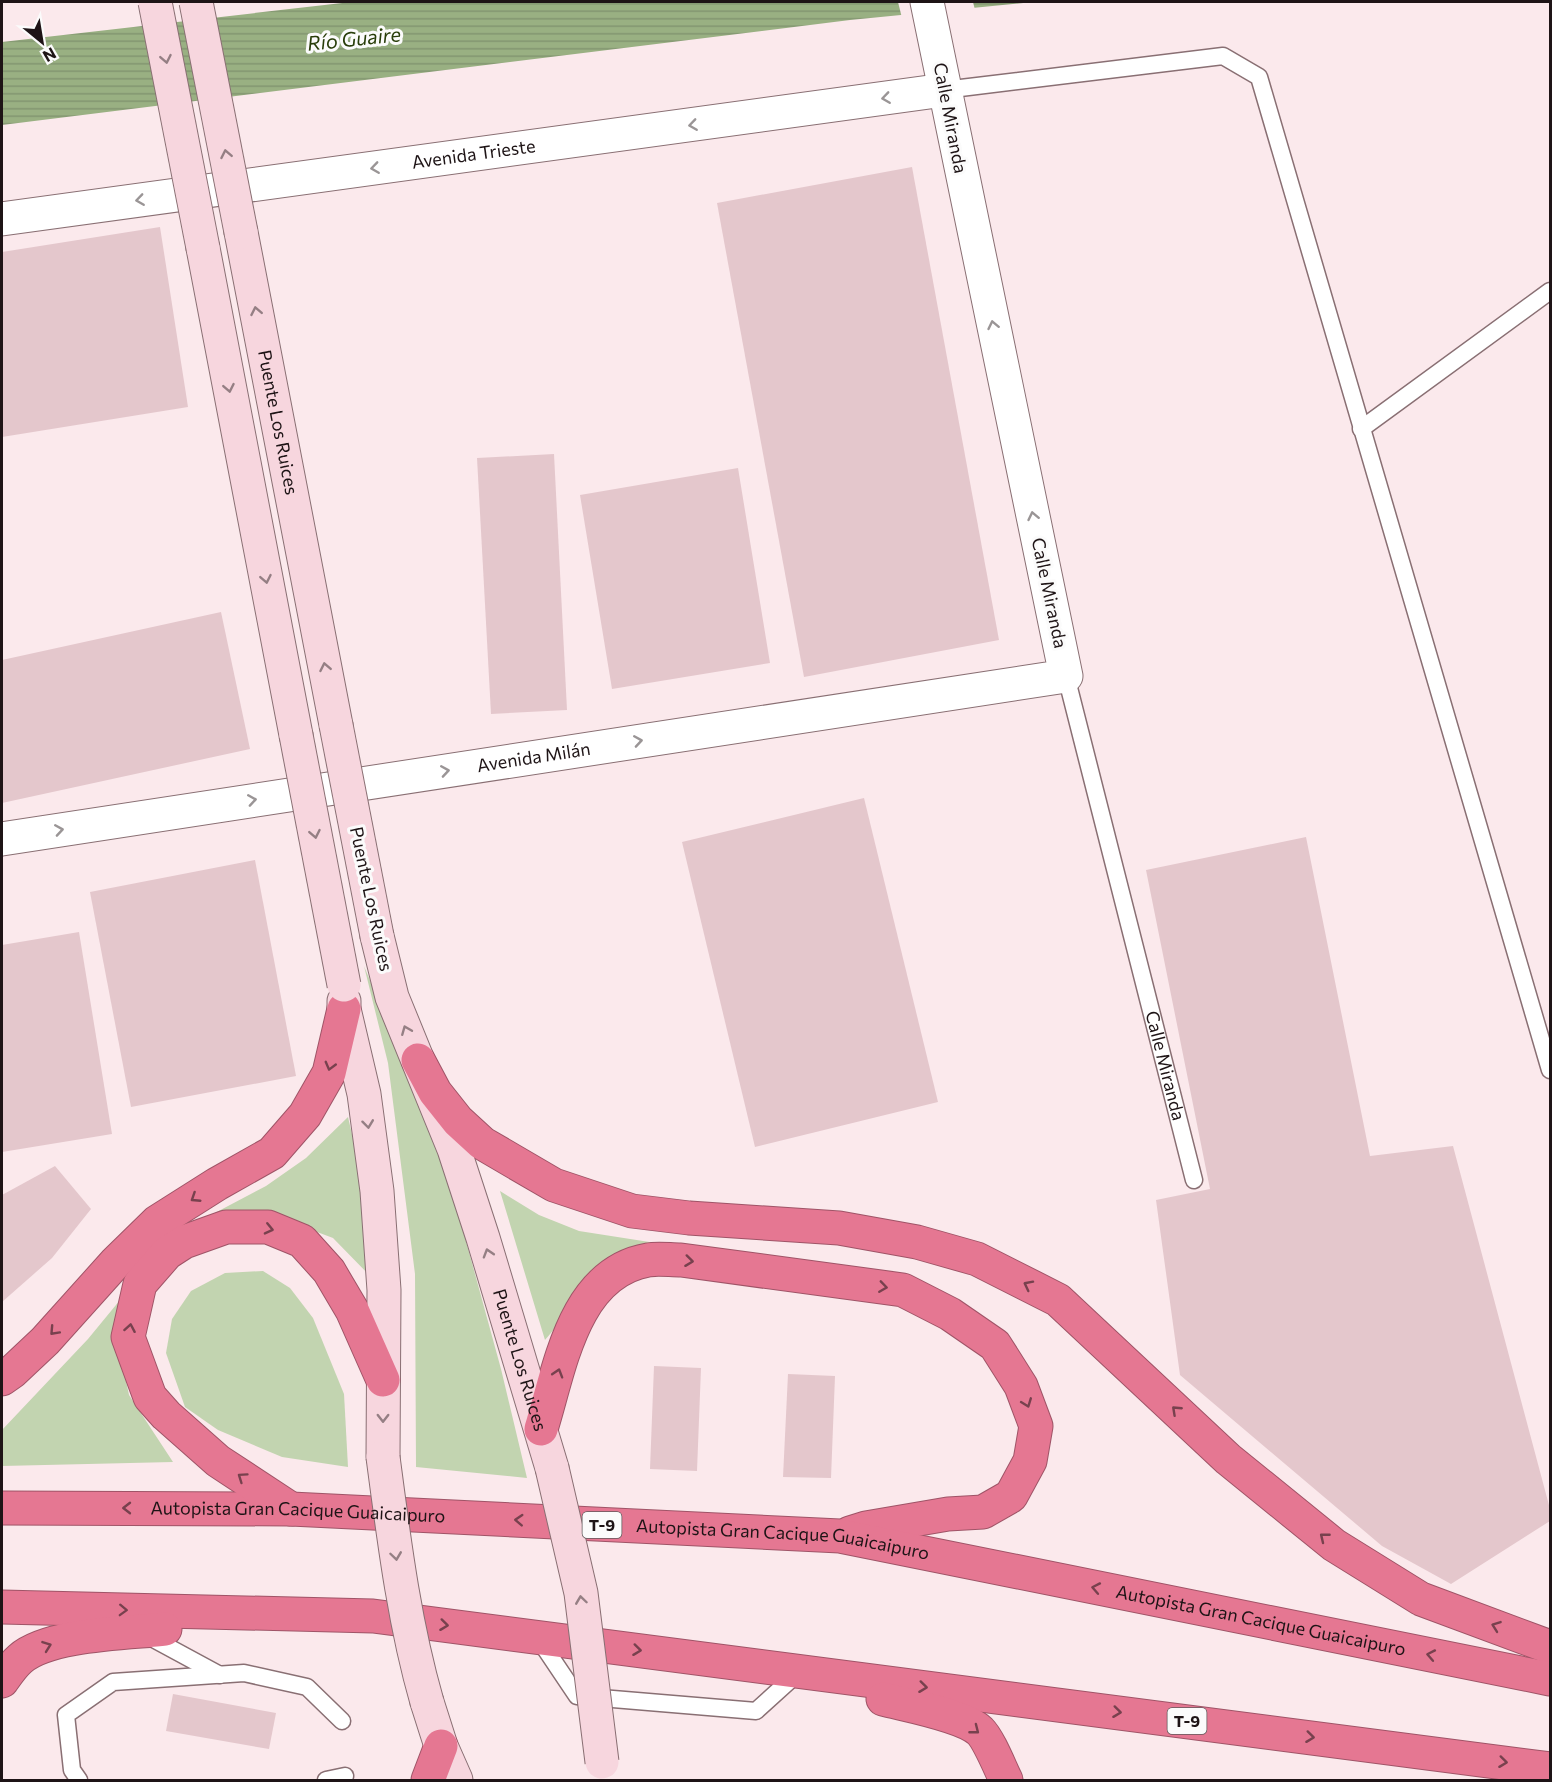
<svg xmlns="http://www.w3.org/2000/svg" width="1552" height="1782" viewBox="0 0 1552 1782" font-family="Commissioner,sans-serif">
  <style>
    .green { fill: #c2d4b0 }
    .water { fill: url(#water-rules) }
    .pier { fill: #fbe9ec }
    .building { fill: #e4c7cc }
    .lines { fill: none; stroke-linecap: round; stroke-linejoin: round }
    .lane-casing { stroke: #896f73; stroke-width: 19 }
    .street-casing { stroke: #896f73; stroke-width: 35 }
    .secondary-casing { stroke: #896f73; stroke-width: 35 }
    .highway-casing { stroke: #9f5467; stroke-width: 35 }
    .lane { stroke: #fff; stroke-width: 16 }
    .street { stroke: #fff; stroke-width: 33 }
    .secondary { stroke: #f7d6de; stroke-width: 33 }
    .highway { stroke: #e57792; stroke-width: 33 }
    .secondary-bridge-casing { stroke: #896f73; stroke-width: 35; stroke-linecap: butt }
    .secondary-bridge { stroke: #f7d6de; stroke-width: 33 }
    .oneway { stroke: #957f84 }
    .oneway2 { stroke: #9a9596 }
    .oneway3 { stroke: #78414e }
    .labels { text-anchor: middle; stroke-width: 6; stroke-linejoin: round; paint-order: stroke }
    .shield { fill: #fbfbfb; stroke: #60595b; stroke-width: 1.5 }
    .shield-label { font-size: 16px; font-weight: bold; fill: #1e1416 }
    .street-label { font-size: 18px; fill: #1e1416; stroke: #fbfbfb }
    .water-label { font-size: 20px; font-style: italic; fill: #283d09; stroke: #fbfbfb }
  </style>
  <defs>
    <pattern id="water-rules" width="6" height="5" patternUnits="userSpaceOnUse" patternTransform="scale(1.5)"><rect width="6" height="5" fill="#99b082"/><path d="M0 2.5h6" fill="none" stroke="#839670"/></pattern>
  </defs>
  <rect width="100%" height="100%" fill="#fbe9ec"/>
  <!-- green -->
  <g class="green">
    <path d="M364,966L443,1157L501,1369L527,1478L416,1467L415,1274L388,1063Z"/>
    <path d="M348,1117L365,1191L374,1280L333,1238L288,1221L211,1215L266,1186L306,1158Z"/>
    <path d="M500,1191L539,1215L579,1231L675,1246L605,1269L545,1340Z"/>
    <path d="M263,1271L290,1288L313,1318L344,1394L348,1467L282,1457L218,1430L185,1407L166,1353L172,1319L191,1291L225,1273Z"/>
    <path d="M125,1294L118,1343L129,1395L173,1462L2,1466V1430L88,1339Z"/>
  </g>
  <!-- water -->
  <path class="water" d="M351,2H1033L850,20L2,125V42Z"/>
  <!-- pier -->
  <path class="pier" d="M898,2H973L975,10L902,18Z"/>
  <!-- building -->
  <g class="building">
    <path d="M912,167L999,640L804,677L717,203Z"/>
    <path d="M160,227L188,407L2,437V252Z"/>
    <path d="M554,454L567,710L491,714L477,458Z"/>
    <path d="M738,468L770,663L612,689L580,495Z"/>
    <path d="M221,612L250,749L2,803V660Z"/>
    <path d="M864,798L938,1102L755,1147L682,842Z"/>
    <path d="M1306,837L1370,1156L1453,1146L1550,1509V1521L1451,1584L1382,1546L1180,1375L1156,1200L1210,1189L1146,870Z"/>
    <path d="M255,860L296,1076L131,1107L90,892Z"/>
    <path d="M79,932L112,1134L2,1152V945Z"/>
    <path d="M55,1166L91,1209L52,1258L2,1302V1195Z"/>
    <path d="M654,1366L701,1368L697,1471L650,1469Z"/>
    <path d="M788,1374L835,1376L831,1478L783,1477Z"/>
    <path d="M173,1694L276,1713L269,1749L166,1731Z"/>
  </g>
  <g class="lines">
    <defs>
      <g id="lane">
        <path d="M944,90L1223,56L1259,77L1550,1070"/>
        <path d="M1361,429L1550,291"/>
        <path id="s1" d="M1066,676L1194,1180"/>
        <path d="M146,1635L220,1675"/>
        <path d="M538,1638L577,1696L756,1711L799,1672"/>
        <path d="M79,1780L72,1770L66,1715L113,1682L244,1673L307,1687L342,1721"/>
        <path d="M326,1780L345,1776"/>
      </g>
      <g id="street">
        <path id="s2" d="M2,219L944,90"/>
        <path id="s3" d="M2,839L1066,676L927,2"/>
      </g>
      <g id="secondary">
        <path id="s4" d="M241,232L336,725"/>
        <path d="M203,248L296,735"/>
        <path id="s5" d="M377,936L392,997L454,1149L483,1238L552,1468"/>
        <path d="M344,1001V1009L364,1094L377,1191L384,1290L383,1457"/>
        <path d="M427,1702L441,1746L456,1780"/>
      </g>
      <g id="highway">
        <path d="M418,1060L435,1092L458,1121L482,1143L554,1185L632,1211L689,1218L839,1228L917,1242L977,1259L1058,1300L1228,1459L1334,1545L1421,1599L1550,1647"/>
        <path d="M2,1379L12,1372L45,1341L116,1262L157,1222L217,1184L272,1153L305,1115L329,1073L344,1009"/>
        <path d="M541,1429C560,1368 573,1273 648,1260C658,1258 670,1260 681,1260L903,1290L950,1314L995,1345L1021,1386L1036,1426L1030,1461L1011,1496L983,1512L948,1514L866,1528L850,1533"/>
        <path id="s6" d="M2,1508L291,1509L840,1536L1550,1679"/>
        <path d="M291,1509L218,1461L166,1415L150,1397L128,1337L140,1284L167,1253L184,1242L226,1227H268L302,1241L329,1271L352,1310L383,1380"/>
        <path d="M2,1607L373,1616L1550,1769"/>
        <path d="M2,1681C7,1674 13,1665 20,1659C48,1634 128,1633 165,1629"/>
        <path d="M883,1699C906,1705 963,1715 980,1731C989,1740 1000,1768 1006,1780"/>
        <path d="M428,1780L441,1746"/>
      </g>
    </defs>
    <!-- lane casing -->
    <use href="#lane" class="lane-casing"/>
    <!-- street casing -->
    <use href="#street" class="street-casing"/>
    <!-- secondary casing -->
    <use href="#secondary" class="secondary-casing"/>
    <!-- highway casing -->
    <use href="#highway" class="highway-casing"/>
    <!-- lane -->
    <use href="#lane" class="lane"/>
    <!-- street -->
    <use href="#street" class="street"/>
    <!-- secondary -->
    <use href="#secondary" class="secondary"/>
    <!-- highway -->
    <use href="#highway" class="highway"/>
    <defs>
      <g id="secondary-bridge">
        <path d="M155,2L203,248"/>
        <path d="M196,2L241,232"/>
        <path d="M336,725L377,936"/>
        <path d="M296,735L344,985"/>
        <path d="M383,1457C394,1540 404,1622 427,1702"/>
        <path d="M552,1468L581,1593L602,1762"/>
      </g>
    </defs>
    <!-- secondary-bridge casing -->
    <use href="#secondary-bridge" class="secondary-bridge-casing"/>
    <!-- secondary-bridge -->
    <use href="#secondary-bridge" class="secondary-bridge"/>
  </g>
  <!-- one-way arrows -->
  <defs><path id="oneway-chevron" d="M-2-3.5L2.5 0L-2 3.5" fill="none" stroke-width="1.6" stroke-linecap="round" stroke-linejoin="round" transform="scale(1.5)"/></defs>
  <g class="oneway">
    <use href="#oneway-chevron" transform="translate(166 59) rotate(79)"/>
    <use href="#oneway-chevron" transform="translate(226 154) rotate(-101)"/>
    <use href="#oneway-chevron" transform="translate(256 311) rotate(-101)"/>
    <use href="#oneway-chevron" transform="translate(229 388) rotate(79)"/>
    <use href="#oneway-chevron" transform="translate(266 579) rotate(79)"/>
    <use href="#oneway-chevron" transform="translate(325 667) rotate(-101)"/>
    <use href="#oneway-chevron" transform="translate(315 834) rotate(79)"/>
    <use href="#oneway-chevron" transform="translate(406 1030) rotate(-112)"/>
    <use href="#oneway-chevron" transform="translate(368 1124) rotate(83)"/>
    <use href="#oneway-chevron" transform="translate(488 1253) rotate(-107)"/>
    <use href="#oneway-chevron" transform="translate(383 1418) rotate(90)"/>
    <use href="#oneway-chevron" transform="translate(396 1556) rotate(82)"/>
    <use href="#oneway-chevron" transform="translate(581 1600) rotate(-98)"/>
  </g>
  <g class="oneway2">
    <use href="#oneway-chevron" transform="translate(886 98) rotate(172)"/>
    <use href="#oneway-chevron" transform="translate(693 125) rotate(172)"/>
    <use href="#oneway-chevron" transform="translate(375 168) rotate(172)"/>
    <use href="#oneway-chevron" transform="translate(140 200) rotate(172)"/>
    <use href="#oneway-chevron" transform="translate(993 325) rotate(-102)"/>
    <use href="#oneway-chevron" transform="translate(1033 516) rotate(-102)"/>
    <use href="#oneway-chevron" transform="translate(638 741) rotate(-9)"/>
    <use href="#oneway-chevron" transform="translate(445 771) rotate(-9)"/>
    <use href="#oneway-chevron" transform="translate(252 800) rotate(-9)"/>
    <use href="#oneway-chevron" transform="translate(59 830) rotate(-9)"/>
  </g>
  <g class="oneway3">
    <use href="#oneway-chevron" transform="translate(330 1066) rotate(105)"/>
    <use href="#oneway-chevron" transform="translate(195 1198) rotate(147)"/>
    <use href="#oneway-chevron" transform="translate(269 1229) rotate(13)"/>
    <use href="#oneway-chevron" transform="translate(689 1261) rotate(7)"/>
    <use href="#oneway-chevron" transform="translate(1028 1285) rotate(-153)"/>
    <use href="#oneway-chevron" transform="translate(883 1287) rotate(8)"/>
    <use href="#oneway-chevron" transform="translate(130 1328) rotate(-80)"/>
    <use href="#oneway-chevron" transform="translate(54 1331) rotate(133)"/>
    <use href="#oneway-chevron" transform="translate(558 1373) rotate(-73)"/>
    <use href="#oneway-chevron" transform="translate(1027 1403) rotate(69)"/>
    <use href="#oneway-chevron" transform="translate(1176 1410) rotate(-137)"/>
    <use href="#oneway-chevron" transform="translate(242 1477) rotate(-145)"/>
    <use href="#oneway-chevron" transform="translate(127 1508) rotate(-180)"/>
    <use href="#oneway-chevron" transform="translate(519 1520) rotate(-177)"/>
    <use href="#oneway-chevron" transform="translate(1324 1537) rotate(-141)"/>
    <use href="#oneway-chevron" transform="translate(1096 1588) rotate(-169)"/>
    <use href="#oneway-chevron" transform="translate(123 1610) rotate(2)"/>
    <use href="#oneway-chevron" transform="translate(444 1625) rotate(7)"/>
    <use href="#oneway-chevron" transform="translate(1496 1626) rotate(-160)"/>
    <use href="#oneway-chevron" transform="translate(47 1646) rotate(-20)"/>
    <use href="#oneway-chevron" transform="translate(637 1650) rotate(7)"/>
    <use href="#oneway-chevron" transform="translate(1431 1655) rotate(-169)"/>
    <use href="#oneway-chevron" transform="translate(923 1687) rotate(7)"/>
    <use href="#oneway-chevron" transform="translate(1117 1712) rotate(7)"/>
    <use href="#oneway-chevron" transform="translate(975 1730) rotate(38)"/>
    <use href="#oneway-chevron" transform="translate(1310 1737) rotate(7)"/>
    <use href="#oneway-chevron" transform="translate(1503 1762) rotate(7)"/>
  </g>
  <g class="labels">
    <!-- shield labels -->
    <g class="shield">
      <rect x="582.5" y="1512" width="39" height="26" rx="4.5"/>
      <rect x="1167.5" y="1708" width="39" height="26" rx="4.5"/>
    </g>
    <g class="shield-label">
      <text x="602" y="1531">T-9</text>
      <text x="1187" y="1727">T-9</text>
    </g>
    <!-- street labels -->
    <g class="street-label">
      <text transform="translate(950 118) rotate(79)" y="6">Calle Miranda</text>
      <text dy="6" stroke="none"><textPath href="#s2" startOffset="476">Avenida Trieste</textPath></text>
      <text dy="6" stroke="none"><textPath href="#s4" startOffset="194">Puente Los Ruices</textPath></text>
      <text transform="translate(1049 593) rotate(78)" y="6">Calle Miranda</text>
      <text dy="6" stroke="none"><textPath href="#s3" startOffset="538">Avenida Milán</textPath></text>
      <text transform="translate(371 899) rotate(78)" y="6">Puente Los Ruices</text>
      <text dy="6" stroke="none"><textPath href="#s1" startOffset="402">Calle Miranda</textPath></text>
      <text dy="6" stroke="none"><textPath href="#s5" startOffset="448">Puente Los Ruices</textPath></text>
      <text dy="6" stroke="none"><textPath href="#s6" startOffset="296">Autopista Gran Cacique Guaicaipuro</textPath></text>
      <text dy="6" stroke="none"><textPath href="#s6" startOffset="782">Autopista Gran Cacique Guaicaipuro</textPath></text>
      <text dy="6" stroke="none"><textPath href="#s6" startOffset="1268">Autopista Gran Cacique Guaicaipuro</textPath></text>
    </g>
    <!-- water labels -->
    <g class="water-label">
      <text transform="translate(354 39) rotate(-6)" y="7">Río Guaire</text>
    </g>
  </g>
  <!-- border -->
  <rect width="1552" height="1782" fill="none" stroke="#1e1416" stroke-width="6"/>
  <!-- north arrow -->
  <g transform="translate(42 42) rotate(150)" stroke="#fbfbfb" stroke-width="4.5" paint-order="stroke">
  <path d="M0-4.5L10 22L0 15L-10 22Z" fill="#1e1416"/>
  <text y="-9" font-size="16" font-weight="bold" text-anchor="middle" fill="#1e1416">N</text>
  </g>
</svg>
